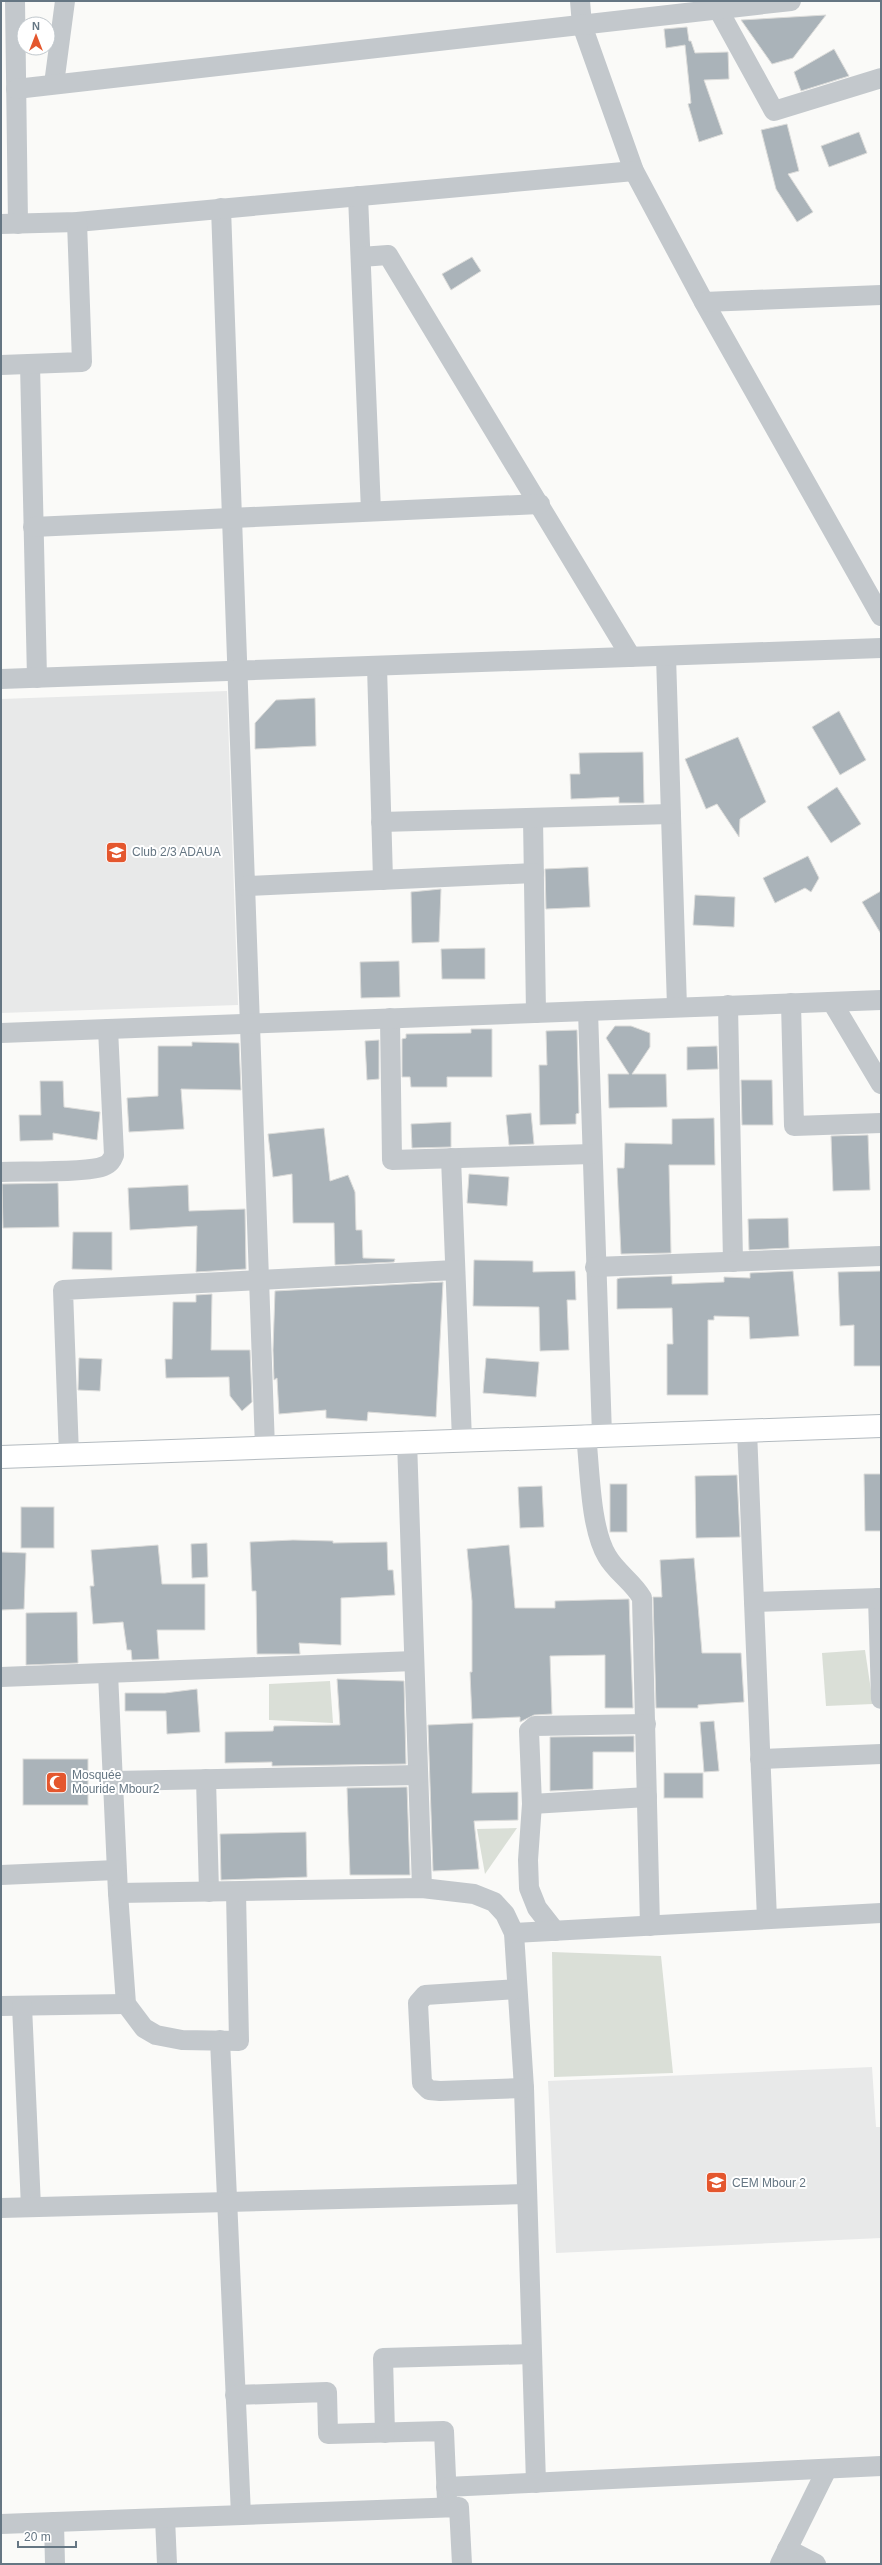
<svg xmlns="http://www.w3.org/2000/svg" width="882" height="2565" viewBox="0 0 882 2565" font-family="Arial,sans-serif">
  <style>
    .built { fill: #e8e9e9 }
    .green { fill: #dadfd7 }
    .building { fill: #aab3b9; stroke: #dcdcda }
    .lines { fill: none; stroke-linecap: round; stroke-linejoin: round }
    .secondary-casing { stroke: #b3babf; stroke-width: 24 }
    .street { stroke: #c3c8cc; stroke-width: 20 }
    .secondary { stroke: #fff; stroke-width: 22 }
    .labels { text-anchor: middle; stroke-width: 4; stroke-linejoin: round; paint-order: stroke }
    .poi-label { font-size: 12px; fill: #657683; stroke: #fff; text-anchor: start }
  </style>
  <rect width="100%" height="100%" fill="#fafaf8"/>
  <!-- built -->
  <g class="built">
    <path d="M227,691L238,1005L1,1013V699Z"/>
    <path d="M872,2067L876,2127H881V2238L556,2253L548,2081Z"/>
  </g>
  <!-- green -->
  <g class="green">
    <path d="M865,1650L873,1704L826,1706L822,1653Z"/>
    <path d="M330,1681L333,1723L269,1720V1684Z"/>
    <path d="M517,1828L485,1874L477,1829Z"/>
    <path d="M552,1952L661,1956L673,2073L554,2077Z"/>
  </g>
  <!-- building -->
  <g class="building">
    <path d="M826,15L793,58L772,64L741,20Z"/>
    <path d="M687,27L689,41H691L695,53L728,52L729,79L704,80L723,134L699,142L688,104L691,103L685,45L666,48L664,29Z"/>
    <path d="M834,49L849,76L801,91L794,72Z"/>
    <path d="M787,124L799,171L788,174L813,212L797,222L776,189L761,130Z"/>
    <path d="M859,132L867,153L829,167L821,146Z"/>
    <path d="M472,257L481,271L451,290L442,274Z"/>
    <path d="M315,698L316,746L255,749V723L276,700Z"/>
    <path d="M839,711L866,760L840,775L812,727Z"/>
    <path d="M738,737L766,802L740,819L739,837L717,804L706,809L685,759Z"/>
    <path d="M643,752L644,803H619V797L571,799L570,774H580L579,753Z"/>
    <path d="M837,787L861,824L831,843L807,807Z"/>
    <path d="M808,856L819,878L811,892L805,888L775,903L763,878Z"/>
    <path d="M588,867L590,907L546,909L545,869Z"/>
    <path d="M441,889L439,942L412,943L411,892Z"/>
    <path d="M881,891V934L862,902Z"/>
    <path d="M695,895L735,897L734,927L693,925Z"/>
    <path d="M485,948V979H442L441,949Z"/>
    <path d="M399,961L400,997L361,998L360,962Z"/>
    <path d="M615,1026H631L650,1033V1047L632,1074H666L667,1107L609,1108L608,1074H629L606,1038Z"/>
    <path d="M471,1029H492V1077H447V1087H411L410,1077H402V1039L406,1038V1034L471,1033Z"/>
    <path d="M577,1030L579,1113L576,1114V1124L540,1125L539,1065H547L546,1031Z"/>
    <path d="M379,1040V1079L367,1080L365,1041Z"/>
    <path d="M192,1042L239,1043L241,1090L181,1089L184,1129L129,1132L127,1098L158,1096V1046H192Z"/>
    <path d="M717,1046L718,1069L687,1070V1047Z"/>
    <path d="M741,1080H772L773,1125H742Z"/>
    <path d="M40,1081H63L64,1107L100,1112L97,1140L53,1133V1140L20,1141L19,1115H41Z"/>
    <path d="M531,1113L534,1144L509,1145L506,1115Z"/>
    <path d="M714,1118L715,1165H669L671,1253L621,1254L617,1168H624L625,1143L672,1144V1119Z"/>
    <path d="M451,1122V1147L412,1148L411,1124Z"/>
    <path d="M324,1128L330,1181L348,1175L355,1192L356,1230H362L363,1258L395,1259L394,1262L335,1265L334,1223H293L292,1174L273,1177L268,1134Z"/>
    <path d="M868,1135L870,1190L833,1191L831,1136Z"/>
    <path d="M469,1174L509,1177L507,1206L467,1203Z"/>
    <path d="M58,1183L59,1227L3,1228L2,1184Z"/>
    <path d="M188,1185L189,1211L245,1209L246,1269L196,1272L197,1226L130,1230L128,1188Z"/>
    <path d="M788,1218L789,1248L749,1250L748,1219Z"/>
    <path d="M73,1232H112V1270L72,1269Z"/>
    <path d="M474,1260L533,1261V1272L575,1271L576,1300H567L569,1350L540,1351L539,1307L473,1306Z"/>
    <path d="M793,1271L799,1336L750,1339L749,1317L714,1316V1320H708V1395H667V1344H673L672,1308L617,1309V1279L620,1278L672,1276V1284L724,1282V1277L750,1278V1273Z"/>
    <path d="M881,1271V1366H854V1325L840,1326L838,1272Z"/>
    <path d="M443,1282L436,1417L368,1412L367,1421L326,1418V1410L279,1414L277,1378L274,1380L273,1350L275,1291Z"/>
    <path d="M212,1294L211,1350H250L252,1402L242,1411L230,1396L229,1377L166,1378L165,1359H172L173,1302H196V1295Z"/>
    <path d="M79,1358L102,1359L100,1391L78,1390Z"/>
    <path d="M486,1358L539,1362L536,1397L483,1393Z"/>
    <path d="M864,1474H881V1531H865Z"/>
    <path d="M737,1475L740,1537L696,1538L695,1476Z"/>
    <rect x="610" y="1484" width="17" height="48"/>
    <path d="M542,1486L544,1527L520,1528L518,1487Z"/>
    <rect x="21" y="1507" width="33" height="41"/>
    <path d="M293,1540L333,1541V1543L387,1542L388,1570H393L395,1595L341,1598V1645L299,1643L300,1654H257L256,1591H252L250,1542Z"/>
    <path d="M207,1543L208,1577L192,1578L191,1544Z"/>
    <path d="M158,1545L162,1584H205V1630H157L159,1659L132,1660L131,1650H127L123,1622L93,1624L90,1586H94L91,1550Z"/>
    <path d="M509,1545L515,1608H555V1601L629,1599L633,1708H605V1655L550,1656L552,1714L534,1715L520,1722V1717L472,1719L470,1672H472V1601L467,1549Z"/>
    <path d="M1,1552L26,1553L24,1609L1,1610Z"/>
    <path d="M694,1558L702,1653H741L744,1702L698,1705V1708H656L653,1597H662L660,1560Z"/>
    <path d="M77,1612L78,1663L26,1665V1613Z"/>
    <path d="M337,1679L404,1681L406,1764L272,1766V1762L225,1763V1732L273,1731L274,1726L340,1725Z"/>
    <path d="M197,1689L200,1732L167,1734L166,1711H125V1693H165Z"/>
    <path d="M714,1721L719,1771L704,1772L700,1722Z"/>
    <path d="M473,1723L472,1793L518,1792V1820L474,1821L479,1869L433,1871L428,1725Z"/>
    <path d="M634,1736V1752H593V1789L550,1791V1737Z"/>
    <rect x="23" y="1759" width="65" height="46"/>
    <rect x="664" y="1773" width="39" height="25"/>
    <path d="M407,1787L410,1875H350L347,1788Z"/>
    <path d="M306,1832L307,1877L221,1880L220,1834Z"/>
  </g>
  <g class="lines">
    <defs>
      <path id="secondary" d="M1,1457L881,1426"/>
    </defs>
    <!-- secondary casing -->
    <use href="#secondary" class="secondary-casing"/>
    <!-- street -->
    <g class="street">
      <path d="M15,1L18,224"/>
      <path d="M580,1L582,25L634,171L704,302L881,616"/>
      <path d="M718,9L774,111L881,78"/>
      <path d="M54,84L65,1"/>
      <path d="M16,89L791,1"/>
      <path d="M358,196L371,511"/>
      <path d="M221,208L265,1448"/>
      <path d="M1,224L77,222L634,171"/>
      <path d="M361,257L388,255L631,657"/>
      <path d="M704,302L881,295"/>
      <path d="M30,364L37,678"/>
      <path d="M1,365L82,362L77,222"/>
      <path d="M33,527L540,504"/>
      <path d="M666,656L677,1007"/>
      <path d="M377,666L383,880"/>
      <path d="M1,679L881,648"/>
      <path d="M533,818L536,1013"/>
      <path d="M381,822L671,814"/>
      <path d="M246,886L534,873"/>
      <path d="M832,1002L881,1084"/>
      <path d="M791,1003L794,1126L881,1123"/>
      <path d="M728,1005L733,1262"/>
      <path d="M588,1011L602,1435"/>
      <path d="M390,1018L392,1160L592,1154"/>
      <path d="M1,1033L881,1000"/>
      <path d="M451,1158L462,1440"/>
      <path d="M1,1172C21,1171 90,1173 104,1166C110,1164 112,1160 114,1155L108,1029"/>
      <path d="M595,1267L881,1256"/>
      <path d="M747,1431L767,1919"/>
      <path d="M586,1435C590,1469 590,1528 607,1556C616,1572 633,1582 642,1598L650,1926"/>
      <path d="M407,1441L422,1888"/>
      <path d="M69,1455L63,1290L455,1270"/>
      <path d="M878,1598L881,1699"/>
      <path d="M754,1602L881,1598"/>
      <path d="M108,1673L118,1893L126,2004L144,2028L156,2035L182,2040L239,2041L236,1892"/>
      <path d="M1,1677L414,1661"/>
      <path d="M760,1759L881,1754"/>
      <path d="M206,1779L209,1892"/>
      <path d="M113,1781L418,1775"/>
      <path d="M532,1804L647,1797"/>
      <path d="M1,1875L116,1870"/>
      <path d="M118,1893L422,1888L474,1894L494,1902L505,1914L514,1933L524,2088L536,2483"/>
      <path d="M555,1931L537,1908L529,1888L528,1860L532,1804L529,1731L535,1726L646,1724"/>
      <path d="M514,1933L881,1913"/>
      <path d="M517,1989L425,1995L418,2003L422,2083L429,2090L440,2091L524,2088"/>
      <path d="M1,2006L126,2004"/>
      <path d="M22,2006L31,2207"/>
      <path d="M220,2040L241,2515"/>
      <path d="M1,2208L527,2194"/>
      <path d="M235,2395L327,2392L328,2434L444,2431L447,2501"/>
      <path d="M385,2433L383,2358L532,2354"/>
      <path d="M446,2487L881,2466"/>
      <path d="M165,2518L167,2564"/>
      <path d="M54,2522L55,2564"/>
      <path d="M1,2524L459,2507L462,2564"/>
      <path d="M787,2549L816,2564"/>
      <path d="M780,2564L827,2469"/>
    </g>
    <!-- secondary -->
    <use href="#secondary" class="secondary"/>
  </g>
  <!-- icons -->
  <defs>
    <symbol id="school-square" viewBox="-11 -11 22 22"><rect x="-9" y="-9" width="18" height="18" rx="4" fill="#e4572e" stroke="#fff"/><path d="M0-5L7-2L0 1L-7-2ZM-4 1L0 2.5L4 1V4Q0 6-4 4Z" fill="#fff"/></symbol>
    <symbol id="mosque-square" viewBox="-11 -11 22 22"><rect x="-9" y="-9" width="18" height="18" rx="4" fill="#e4572e" stroke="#fff"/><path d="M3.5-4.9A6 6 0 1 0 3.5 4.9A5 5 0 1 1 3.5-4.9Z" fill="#fff"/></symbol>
  </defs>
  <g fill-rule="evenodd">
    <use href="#school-square" x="104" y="840" width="25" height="25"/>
    <use href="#mosque-square" x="44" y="1770" width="25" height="25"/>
    <use href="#school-square" x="704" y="2170" width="25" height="25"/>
  </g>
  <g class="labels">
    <!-- poi labels -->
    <g class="poi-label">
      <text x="132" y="856">Club 2/3 ADAUA</text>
      <text x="72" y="1779">Mosquée<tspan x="72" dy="14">Mouride Mbour2</tspan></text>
      <text x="732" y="2187">CEM Mbour 2</text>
    </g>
  </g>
  <!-- border -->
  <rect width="882" height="2565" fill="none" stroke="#657683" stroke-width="4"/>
  <!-- north arrow -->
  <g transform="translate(36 36)"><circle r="19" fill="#ffffff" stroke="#c1c8cd"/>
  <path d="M0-3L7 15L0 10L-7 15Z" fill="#e4572e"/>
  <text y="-6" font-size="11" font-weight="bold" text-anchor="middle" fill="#657683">N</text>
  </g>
  <!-- scale -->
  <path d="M18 2541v6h58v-6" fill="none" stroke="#657683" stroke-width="2"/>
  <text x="24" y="2541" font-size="12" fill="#657683" stroke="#ffffff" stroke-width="3" paint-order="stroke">20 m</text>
</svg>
